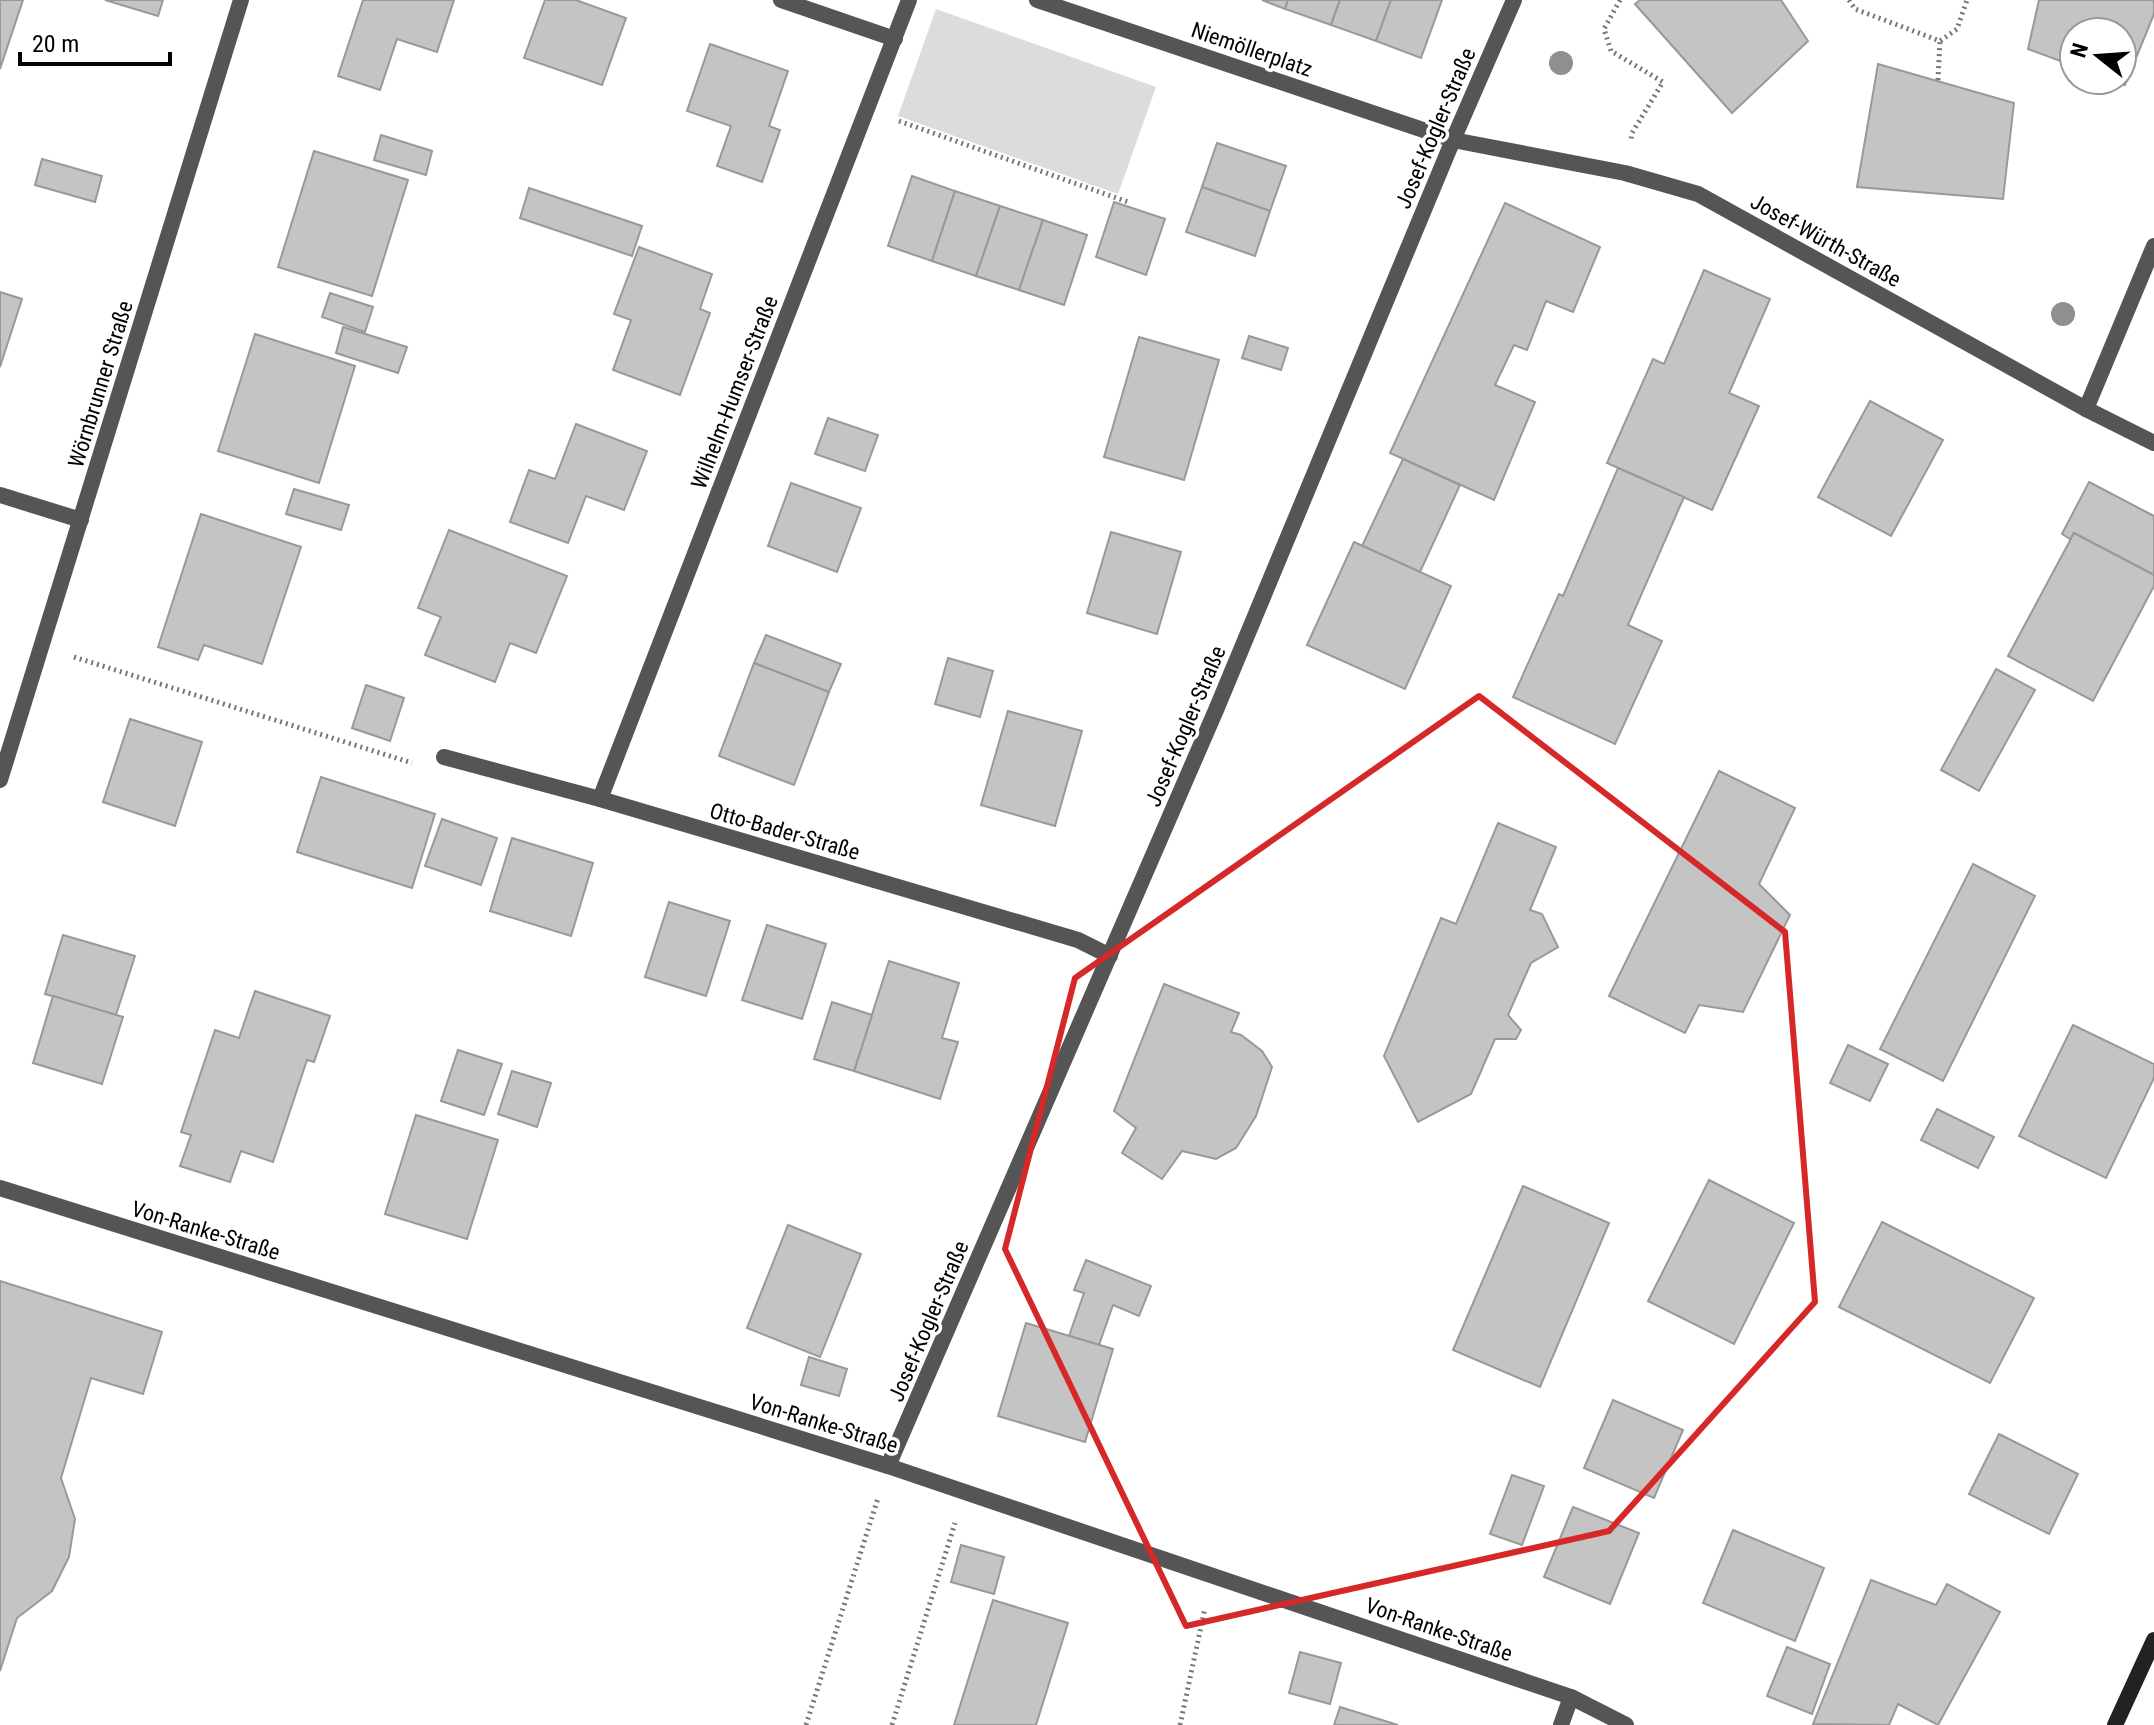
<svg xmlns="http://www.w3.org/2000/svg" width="2154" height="1725" viewBox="0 0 2154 1725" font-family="'Roboto Condensed',sans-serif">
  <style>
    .green { fill: #dcdcdc }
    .building { fill: #c4c4c4; stroke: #999; stroke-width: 2 }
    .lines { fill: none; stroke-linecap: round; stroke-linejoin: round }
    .path { stroke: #777; stroke-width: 5; stroke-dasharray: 2 4; stroke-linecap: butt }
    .street { stroke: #555; stroke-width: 16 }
    .secondary { stroke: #222; stroke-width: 16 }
    .tree { fill: #8f8f8f }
    .marked { fill: none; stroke: #d62828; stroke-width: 6; stroke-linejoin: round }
    .labels { text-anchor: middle; stroke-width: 7; stroke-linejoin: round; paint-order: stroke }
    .street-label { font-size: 22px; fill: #000; stroke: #fff }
  </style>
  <rect width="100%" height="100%" fill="#fff"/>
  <!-- green -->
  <path class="green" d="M936,9L1156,87L1118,194L898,116Z"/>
  <!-- building -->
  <g class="building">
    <path d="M0,0H23L0,69Z"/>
    <path d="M105,0H163L158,16Z"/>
    <path d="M363,0H454L437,52L397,39L380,90L338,76Z"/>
    <path d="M545,0H576L626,18L602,85L524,58Z"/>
    <path d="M1262,0H1288L1285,9Z"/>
    <path d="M1288,0H1340L1331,25L1285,9Z"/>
    <path d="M1340,0H1391L1376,41L1331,25Z"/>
    <path d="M1391,0H1442L1421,58L1376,41Z"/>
    <path d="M1640,0H1781L1808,41L1732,113L1635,4Z"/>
    <path d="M2039,0H2154V14L2125,85L2111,80H2122V32H2074V66L2028,49Z"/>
    <path d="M710,44L788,71L769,126L780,130L762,182L717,166L731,126L687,111Z"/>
    <path d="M1878,64L2014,103L2003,199L1857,187Z"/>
    <path d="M381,135L432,151L426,175L374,160Z"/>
    <path d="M1217,143L1286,166L1270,211L1202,187Z"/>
    <path d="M314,151L408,180L372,296L278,267Z"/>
    <path d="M42,159L102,176L95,202L35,185Z"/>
    <path d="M912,176L955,191L932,261L888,246Z"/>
    <path d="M1202,187L1270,211L1255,256L1186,232Z"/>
    <path d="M529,188L642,226L632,256L520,218Z"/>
    <path d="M955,191L1000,206L976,276L932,261Z"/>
    <path d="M1114,202L1165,219L1146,275L1096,257Z"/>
    <path d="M1505,203L1600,247L1573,312L1546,301L1527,350L1514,345L1495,385L1535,402L1494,500L1390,453Z"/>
    <path d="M1000,206L1043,220L1019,290L976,276Z"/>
    <path d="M1043,220L1087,235L1064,305L1019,290Z"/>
    <path d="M639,247L712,274L700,309L710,313L680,395L613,370L631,320L614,314Z"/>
    <path d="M1704,270L1770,299L1729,393L1759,406L1712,510L1607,463L1653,359L1664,364Z"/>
    <path d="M0,292L22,299L0,367Z"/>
    <path d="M330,293L373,307L365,332L322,317Z"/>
    <path d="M343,327L407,347L398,373L336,353Z"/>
    <path d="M255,334L355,366L319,483L218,451Z"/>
    <path d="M1249,336L1288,348L1281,370L1242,358Z"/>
    <path d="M1139,337L1219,360L1184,480L1104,457Z"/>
    <path d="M1870,401L1943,440L1891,536L1818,497Z"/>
    <path d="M828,418L878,435L865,471L815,454Z"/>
    <path d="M576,424L647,451L624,510L586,496L568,543L510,522L529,470L555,479Z"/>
    <path d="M1403,459L1460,485L1420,572L1362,546Z"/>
    <path d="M1618,468L1684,497L1628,625L1662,641L1615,744L1513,697L1559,594L1563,596Z"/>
    <path d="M2089,482L2154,516V575L2074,533L2070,539L2062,534Z"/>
    <path d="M791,483L861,508L837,572L768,546Z"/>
    <path d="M294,489L349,505L341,530L286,514Z"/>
    <path d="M201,514L301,547L262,664L204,645L198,660L158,647Z"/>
    <path d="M449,530L567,576L536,653L510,643L495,682L425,655L441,617L418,608Z"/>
    <path d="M1111,532L1181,552L1157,634L1087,613Z"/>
    <path d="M2074,533L2154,575V586L2093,701L2008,656Z"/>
    <path d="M1354,542L1451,586L1405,689L1307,645Z"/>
    <path d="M766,635L841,664L829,692L754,663Z"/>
    <path d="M948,658L993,671L980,717L935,704Z"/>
    <path d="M754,663L829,692L794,785L719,756Z"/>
    <path d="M1996,669L2035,690L1979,791L1941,770Z"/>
    <path d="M366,685L404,698L390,741L352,728Z"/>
    <path d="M1008,711L1082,731L1055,826L981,805Z"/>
    <path d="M130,719L202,742L175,826L103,802Z"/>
    <path d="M1719,771L1795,808L1759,884L1790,915L1743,1012L1699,1005L1685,1033L1609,996Z"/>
    <path d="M321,777L435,814L412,888L297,852Z"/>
    <path d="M442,819L497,838L481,885L425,866Z"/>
    <path d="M1498,823L1556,847L1530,910L1542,914L1558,947L1531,963L1508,1015L1521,1030L1516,1039H1495L1471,1094L1418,1122L1384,1056L1441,918L1456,924Z"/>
    <path d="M512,838L593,863L571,936L490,911Z"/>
    <path d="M1973,864L2035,896L1943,1081L1880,1049Z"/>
    <path d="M669,902L730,921L706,996L645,977Z"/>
    <path d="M767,925L826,944L802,1019L742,1000Z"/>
    <path d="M63,935L135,956L116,1015L45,994Z"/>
    <path d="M889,961L959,983L942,1038L958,1042L940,1099L854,1071Z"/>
    <path d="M1164,984L1239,1013L1231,1032L1241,1035L1262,1051L1272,1067L1256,1116L1236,1148L1216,1159L1182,1151L1162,1179L1122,1153L1136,1128L1114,1111Z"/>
    <path d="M255,991L330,1016L314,1062L307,1060L273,1162L241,1151L230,1182L180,1166L191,1135L181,1132L215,1030L239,1038Z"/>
    <path d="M53,996L123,1017L102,1084L33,1063Z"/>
    <path d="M832,1002L872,1015L854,1071L814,1059Z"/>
    <path d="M2073,1025L2154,1064V1078L2106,1178L2019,1136Z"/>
    <path d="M1848,1045L1888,1064L1870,1101L1830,1083Z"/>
    <path d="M458,1050L502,1064L484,1115L441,1101Z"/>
    <path d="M512,1071L551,1083L537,1127L498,1114Z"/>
    <path d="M1937,1109L1994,1137L1978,1168L1921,1140Z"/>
    <path d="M416,1115L498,1140L467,1239L385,1214Z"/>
    <path d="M1709,1180L1794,1223L1734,1344L1648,1301Z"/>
    <path d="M1523,1186L1609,1223L1540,1387L1453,1350Z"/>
    <path d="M1882,1222L2034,1298L1990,1383L1839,1307Z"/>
    <path d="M788,1225L861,1254L820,1357L747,1328Z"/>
    <path d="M1086,1260L1151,1286L1139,1316L1113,1305L1099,1345L1069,1336L1084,1293L1074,1290Z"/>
    <path d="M0,1281L162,1332L143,1394L91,1378L61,1478L75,1519L69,1557L52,1591L17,1618L0,1671Z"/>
    <path d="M1026,1323L1113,1349L1085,1442L998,1416Z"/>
    <path d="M809,1357L847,1369L839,1396L801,1385Z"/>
    <path d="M1613,1400L1683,1430L1654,1498L1584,1468Z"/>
    <path d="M1999,1434L2078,1474L2049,1534L1969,1494Z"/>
    <path d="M1512,1475L1544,1486L1522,1545L1490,1534Z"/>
    <path d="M1573,1507L1639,1533L1610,1604L1544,1577Z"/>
    <path d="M1733,1530L1824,1568L1795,1641L1703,1603Z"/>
    <path d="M961,1545L1004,1557L994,1594L951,1582Z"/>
    <path d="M1871,1580L1936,1605L1947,1584L2000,1612L1938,1725L1898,1704L1889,1725L1813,1724Z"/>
    <path d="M993,1600L1068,1623L1036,1725H954Z"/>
    <path d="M1787,1647L1830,1664L1812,1714L1767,1696Z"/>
    <path d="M1300,1652L1341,1663L1330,1704L1289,1693Z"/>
    <path d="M1340,1707L1398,1725H1334Z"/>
  </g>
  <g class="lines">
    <!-- path -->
    <g class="path">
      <path d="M1620,0L1604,29L1611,51L1663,82L1632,133L1631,140"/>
      <path d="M1849,0L1855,9L1940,41L1957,29L1967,0"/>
      <path d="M1938,80L1940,41"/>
      <path d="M899,121L1128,202"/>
      <path d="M74,657L412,763"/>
      <path d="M806,1725L878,1498"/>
      <path d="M892,1725L955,1523"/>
      <path d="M1180,1725L1205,1608"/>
    </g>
    <!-- street -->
    <g class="street">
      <path d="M781,0L895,39"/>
      <path d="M1037,0L1453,140L1625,173L1698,194L2086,409L2154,443"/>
      <path d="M2086,409L2154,246"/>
      <path d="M0,495L81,520"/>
      <path d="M444,757L600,799L1078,940L1110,956"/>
      <path d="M0,780L241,0"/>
      <path d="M600,799L909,0"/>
      <path d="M0,1188L888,1466L1571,1697L1626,1725"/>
      <path d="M888,1466L1216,710L1453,140L1514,0"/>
      <path d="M1561,1725L1571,1697"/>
    </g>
    <!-- secondary -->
    <path class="secondary" d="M2115,1725L2154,1640"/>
  </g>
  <!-- trees -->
  <g class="tree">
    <circle cx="1561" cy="63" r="12"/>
    <circle cx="2063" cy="314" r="12"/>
  </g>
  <!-- marked area -->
  <path class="marked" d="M1479,696L1785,932L1815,1302L1609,1531L1186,1626L1005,1249L1075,978Z"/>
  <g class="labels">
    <!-- street labels -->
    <g class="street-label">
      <text transform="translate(1252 49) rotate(19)" y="8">Niemöllerplatz</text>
      <text transform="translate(1435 128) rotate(-67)" y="8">Josef-Kogler-Straße</text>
      <text transform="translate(1826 240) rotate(29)" y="8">Josef-Würth-Straße</text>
      <text transform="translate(100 384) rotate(-73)" y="8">Wörnbrunner Straße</text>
      <text transform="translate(734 392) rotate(-69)" y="8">Wilhelm-Humser-Straße</text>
      <text transform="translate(1185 726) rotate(-67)" y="8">Josef-Kogler-Straße</text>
      <text transform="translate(785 831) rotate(16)" y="8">Otto-Bader-Straße</text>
      <text transform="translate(206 1230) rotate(17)" y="8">Von-Ranke-Straße</text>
      <text transform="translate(928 1321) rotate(-67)" y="8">Josef-Kogler-Straße</text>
      <text transform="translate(824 1423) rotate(17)" y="8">Von-Ranke-Straße</text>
      <text transform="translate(1439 1629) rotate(19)" y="8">Von-Ranke-Straße</text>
    </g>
  </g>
  <!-- north arrow -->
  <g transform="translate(2098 56) rotate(287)"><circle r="38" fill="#ffffff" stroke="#999999" stroke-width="2"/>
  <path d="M0-6L14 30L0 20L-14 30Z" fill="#000000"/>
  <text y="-12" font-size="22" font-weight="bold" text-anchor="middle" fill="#000000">N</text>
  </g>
  <!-- scale -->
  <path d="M20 52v12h150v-12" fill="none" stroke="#000000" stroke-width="4"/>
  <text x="32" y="52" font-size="24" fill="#000000" stroke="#ffffff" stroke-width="6" paint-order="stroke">20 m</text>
</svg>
